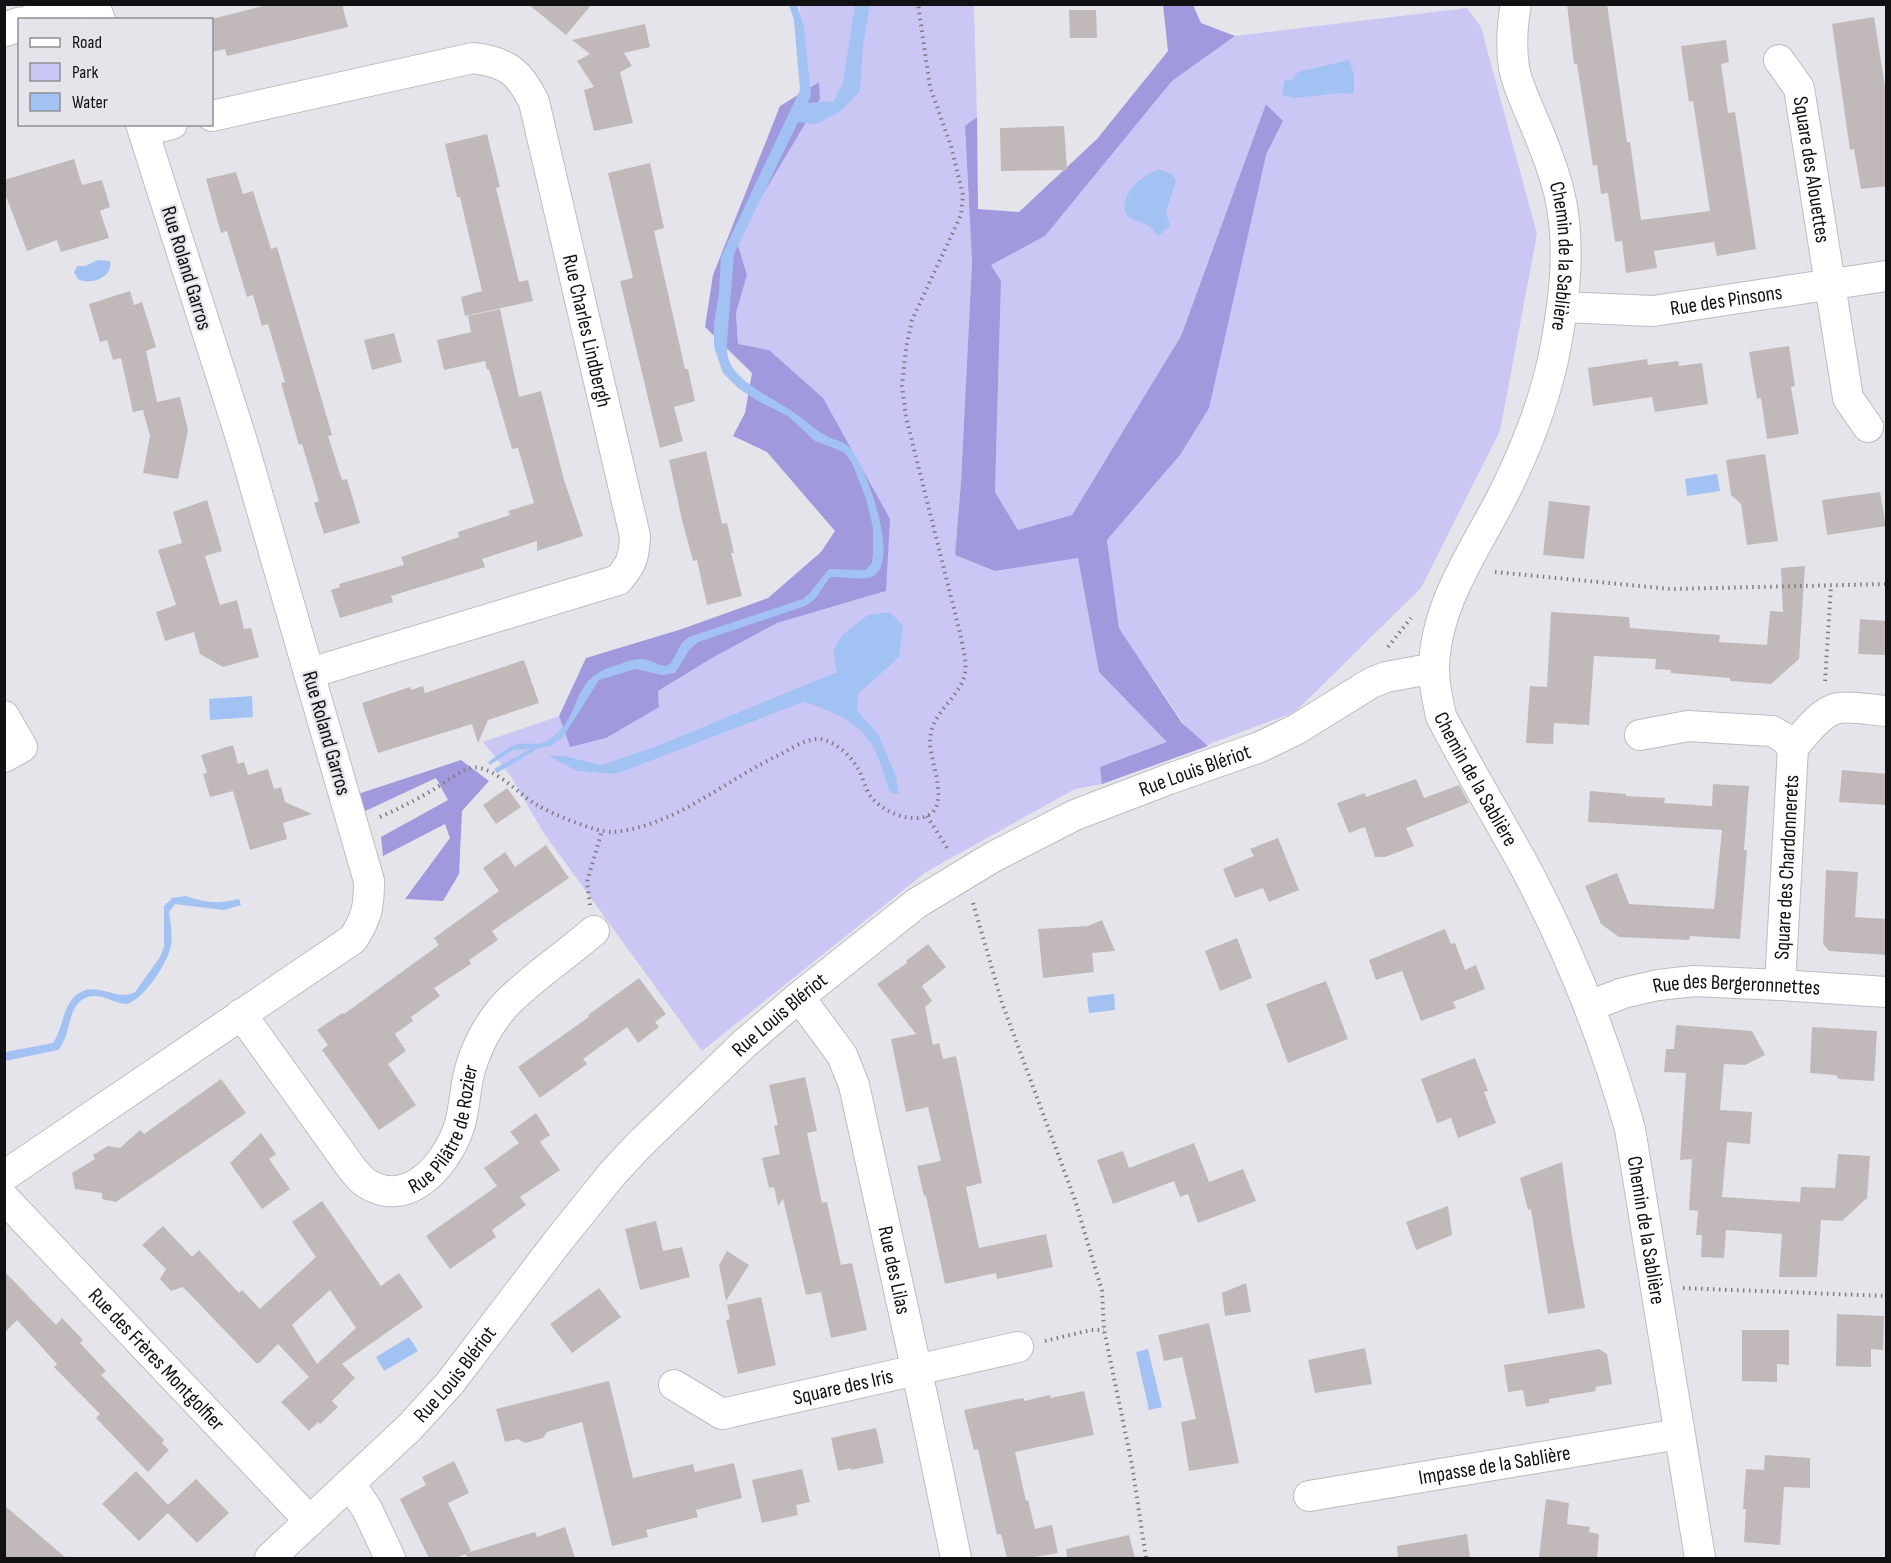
<svg xmlns="http://www.w3.org/2000/svg" width="1891" height="1563" viewBox="0 0 1891 1563" font-family="'Sofia Sans Condensed',sans-serif">
  <style>
    .green { fill: #cbc7f4 }
    .forest { fill: #a199de }
    .water { fill: #a3c2f4 }
    .building { fill: #c1b9b9; fill-rule: evenodd }
    .lines { fill: none; stroke-linecap: round; stroke-linejoin: round }
    .minor-casing { stroke: #bcbcc3; stroke-width: 32 }
    .tertiary-casing { stroke: #bcbcc3; stroke-width: 35 }
    .path { stroke: #7d7d81; stroke-width: 4; stroke-dasharray: 1.5 4.5; stroke-linecap: butt }
    .minor { stroke: #fff; stroke-width: 30 }
    .tertiary { stroke: #fff; stroke-width: 33 }
    .labels { text-anchor: middle; stroke-width: 4.5; stroke-linejoin: round; paint-order: stroke }
    .street-label { font-size: 21px; fill: #111113; stroke: #e4e4ea }
  </style>
  <rect width="100%" height="100%" fill="#e4e4ea"/>
  <!-- green -->
  <path class="green" d="M799,4L974,5L977,117L965,127L972,262L961,482L955,555L995,571L1078,558L1099,672L1168,742L1186,727L1119,628L1107,540L1180,455L1266,155L1283,121L1266,105L1181,336L1072,515L1018,530L995,492L1001,281L990,265L1045,236L1172,81L1235,36L1467,8L1481,27L1537,234L1500,431L1421,588L1295,712L1102,784L1075,789L926,872L702,1051L543,832L510,775L483,742L559,716L570,747L659,707L658,691L712,658L777,623L886,591L769,350L738,344L736,313L747,275L736,239L819,82L810,87Z"/>
  <!-- forest -->
  <g class="forest">
    <path d="M1163,5H1193L1201,23L1235,36L1172,81L1045,236L991,265L1001,281L995,492L1018,530L1072,515L1181,336L1266,104L1283,121L1266,155L1209,408L1180,455L1107,540L1119,628L1182,723L1208,746L1102,784L1100,767L1167,742L1099,672L1078,558L995,571L955,555L961,482L972,262L965,126L977,117L978,209L1019,212L1097,139L1168,51Z"/>
    <path d="M819,82L820,99L736,239L747,275L736,313L738,344L769,350L823,398L890,519L886,591L777,623L712,658L658,691L659,707L606,738L570,747L559,716L586,658L682,629L768,598L821,552L835,531L767,452L733,436L745,413L752,373L705,327L713,275L780,106Z"/>
    <path d="M461,760L489,781L462,811L459,874L443,901L405,899L450,838L445,824L383,856L381,837L448,800L436,778L361,813L355,795Z"/>
  </g>
  <!-- water -->
  <g class="water">
    <path d="M789,5H797L804,27L811,95L808,103L834,101L843,82L855,5H870L863,45L860,91L841,111L817,124L798,122L734,254L727,342C727,351 727,360 733,368C749,390 778,400 799,416C808,422 815,430 825,435C833,440 842,440 849,447C866,465 899,557 875,575C866,582 842,576 830,577L815,599L805,606L698,642L689,650L675,673L662,675L635,669L599,680L563,737L551,746L539,748L497,773L494,769L530,749L513,750L490,765L488,762C496,757 506,748 515,745C530,740 536,750 554,736C584,712 569,680 614,666C623,663 632,659 641,659C651,659 658,666 667,666C678,658 677,643 689,637L803,599L809,594L829,569L866,570L872,563L873,554V528L866,498L852,463L844,452L815,441L788,416L758,401L738,388L723,373L714,347V325L719,292L721,257L800,90L794,20Z"/>
    <path d="M1349,60L1354,74V92L1353,94L1341,93L1294,98L1282,95L1285,80L1291,81L1297,73L1302,71Z"/>
    <path d="M1158,169L1172,174L1176,181L1166,211L1170,226L1158,236L1149,226L1128,217C1125,212 1124,210 1125,203C1129,184 1142,178 1158,169Z"/>
    <path d="M98,260L110,261C114,277 90,286 78,279L74,272L77,266H85Z"/>
    <path d="M1717,474L1720,491L1687,496L1685,479Z"/>
    <path d="M890,612L903,626L899,657L858,694L857,710L879,736L896,776L899,794L890,793C885,778 880,760 872,745C858,720 829,710 803,702L616,774L577,771L548,756H564L602,765L657,746L837,672L833,650L843,634L868,615Z"/>
    <path d="M252,696L253,717L210,720L209,699Z"/>
    <path d="M186,896C205,903 220,904 239,899L241,905L224,910L175,904L169,912C170,923 173,934 171,945C168,963 144,999 127,1004C116,1004 106,996 95,996C65,997 73,1035 58,1050L5,1061V1052L53,1043C64,1027 62,1004 79,993C98,981 117,1002 135,992L160,957L164,947V906L172,898Z"/>
    <path d="M1114,994L1115,1010L1089,1013L1087,997Z"/>
    <path d="M409,1337L418,1351L384,1371L376,1357Z"/>
    <path d="M1148,1349L1162,1407L1149,1410L1136,1352Z"/>
  </g>
  <!-- building -->
  <g class="building">
    <path d="M271,4H342L348,27L227,56L225,49L212,52V19Z"/>
    <path d="M528,4H592L566,35Z"/>
    <path d="M1567,4H1607L1627,142H1630L1641,220L1710,211L1693,101L1689,102L1681,46L1726,40L1729,62L1721,64L1728,113L1735,112L1756,249L1717,256L1714,242L1654,251L1657,268L1626,273L1622,241L1615,242L1608,193L1601,194L1597,165L1593,166L1577,64H1574Z"/>
    <path d="M1069,10H1096L1097,38H1070Z"/>
    <path d="M1874,17L1887,100V186L1861,189L1854,149L1850,150L1832,24Z"/>
    <path d="M645,24L650,47L624,53L632,66L620,72L633,123L594,131L584,90L594,87L577,61L590,54L572,40Z"/>
    <path d="M1064,126L1067,170L1001,171L1000,128Z"/>
    <path d="M487,134L500,187L496,188L519,282L528,280L533,301L465,316L461,297L482,291L460,197H457L445,144Z"/>
    <path d="M74,159L82,185L102,180L110,207L100,211L109,238L61,252L57,240L27,251L4,191V180Z"/>
    <path d="M650,163L664,228L654,231L685,369H688L695,401L674,407L683,441L660,448L620,281L633,278L608,173Z"/>
    <path d="M236,172L243,194L253,191L271,249L277,247L332,435L328,436L342,480L347,479L360,523L324,534L314,503L319,501L302,444L299,445L281,383L285,382L268,324L262,326L253,295L247,297L227,231L221,233L206,179Z"/>
    <path d="M130,291L134,305L142,302L156,347L146,351L157,402L180,397L188,430L178,479L143,473L150,436L143,410L133,412L121,358L113,360L107,340L100,342L89,304Z"/>
    <path d="M500,309L519,397L541,391L564,480L583,536L537,551V541L482,559L485,567L391,596L393,602L340,618L331,590L340,587L339,584L404,565L401,557L459,537L458,532L510,515L508,511L534,503L518,448L512,449L489,369L487,370L485,361L444,370L437,340L471,332L468,316Z"/>
    <path d="M394,333L402,362L372,370L364,340Z"/>
    <path d="M1789,346L1795,386L1791,387L1799,434L1767,439L1761,398L1757,399L1749,352Z"/>
    <path d="M1647,359L1648,365L1678,361L1679,366L1702,363L1708,404L1655,412L1652,397L1593,406L1588,368Z"/>
    <path d="M706,451L722,524L727,523L734,553H731L742,596L707,605L697,560L693,561L682,520L669,460Z"/>
    <path d="M1765,454L1778,541L1747,545L1741,504L1731,495L1726,460Z"/>
    <path d="M1880,492L1886,526L1827,535L1822,500Z"/>
    <path d="M207,500L222,551L205,556L220,605L237,600L244,629L251,628L259,657L223,667L200,654L194,632L165,641L156,612L176,605L158,550L182,543L173,512Z"/>
    <path d="M1549,501L1590,506L1584,559L1543,555Z"/>
    <path d="M1805,566L1799,659L1771,684L1730,681V678L1671,673V670L1655,669L1656,659L1594,656L1589,725L1554,723L1553,744L1526,743L1530,686L1547,687L1551,612L1629,617L1630,628L1720,635L1719,642L1767,645L1770,611L1783,612L1781,568Z"/>
    <path d="M1860,619L1887,621V655L1858,654Z"/>
    <path d="M524,660L539,703L488,720L478,743L472,724L378,753L362,703L410,687L411,690L423,686L425,693Z"/>
    <path d="M233,745L238,764L244,762L248,775L268,769L274,789L281,787L285,802L312,814L283,823L287,839L250,850L233,791L210,797L203,774L207,773L201,755Z"/>
    <path d="M1842,770L1887,774V805L1839,802Z"/>
    <path d="M1416,779L1424,798L1459,785L1469,803L1406,828L1414,846L1385,857H1375L1365,827L1349,833L1337,803L1365,793L1366,797Z"/>
    <path d="M1713,784L1749,786L1744,850H1747L1740,939L1690,936L1689,940L1619,937L1601,924L1585,886L1617,873L1629,904L1714,909L1722,830L1588,822L1590,791L1626,794V796L1665,798L1664,803L1712,806Z"/>
    <path d="M507,788L521,807L496,824L483,805Z"/>
    <path d="M1278,838L1299,890L1269,902L1263,888L1235,898L1223,869L1254,856L1250,849Z"/>
    <path d="M546,845L569,878L492,931L498,940L469,960L471,964L434,988L440,996L411,1017L413,1021L395,1034L406,1051L388,1064L416,1105L379,1130L322,1050L328,1045L317,1030L342,1013L344,1014L439,945L434,938L499,891L483,868L505,852L515,867Z"/>
    <path d="M1826,870L1858,872L1855,917L1887,919V955L1829,951L1823,944Z"/>
    <path d="M1102,920L1115,951L1092,953L1094,972L1043,978L1038,929L1088,926Z"/>
    <path d="M1445,929L1451,944L1455,943L1465,970L1476,965L1485,989L1453,1002L1456,1008L1421,1021L1402,971L1376,980L1369,960Z"/>
    <path d="M1237,938L1252,978L1220,991L1205,951Z"/>
    <path d="M928,944L946,967L922,986L932,1001L925,1007L933,1045L939,1043L943,1059L956,1056L982,1183L966,1187L979,1248L1046,1234L1053,1267L997,1279L996,1273L945,1284L926,1196H924L917,1166L941,1161L928,1107L906,1112L891,1039L916,1034L877,984L907,963L906,961Z"/>
    <path d="M639,978L666,1014L655,1022L659,1027L638,1043L627,1027L583,1059L587,1064L540,1098L518,1067L589,1017L588,1015Z"/>
    <path d="M1326,981L1348,1039L1288,1063L1266,1004Z"/>
    <path d="M1676,1025L1752,1031L1765,1055L1745,1065L1724,1064L1720,1110L1752,1112L1750,1144L1727,1142L1722,1197L1800,1202L1801,1187L1835,1188L1838,1154L1870,1156L1867,1198L1842,1221L1821,1220L1817,1277H1779L1782,1234L1726,1230L1724,1258L1701,1257L1702,1235H1696L1698,1211L1689,1210L1692,1159L1680,1160L1686,1073L1664,1072L1666,1049H1674Z"/>
    <path d="M1812,1027L1877,1031L1874,1081L1839,1079L1836,1075L1810,1073Z"/>
    <path d="M1475,1058L1488,1091L1484,1092L1496,1123L1458,1138L1451,1118L1437,1123L1421,1079Z"/>
    <path d="M805,1077L817,1131L807,1133L822,1203L827,1202L841,1265L852,1263L867,1330L831,1338L821,1292L806,1295L783,1199L778,1206L774,1187L769,1188L762,1158L780,1154L774,1126L778,1125L769,1085Z"/>
    <path d="M221,1079L246,1113L116,1202L102,1199V1193L75,1189L72,1173L95,1159L93,1155L108,1146L120,1148L140,1130L144,1134Z"/>
    <path d="M536,1113L550,1135L540,1142L560,1170L520,1197L526,1205L492,1230L496,1237L450,1269L426,1236L497,1186L484,1168L519,1143L510,1132Z"/>
    <path d="M261,1133L276,1154L269,1159L290,1189L262,1209L230,1163Z"/>
    <path d="M1194,1143L1209,1182L1243,1169L1256,1201L1198,1223L1188,1194L1180,1197L1174,1181L1113,1204L1097,1160L1123,1151L1129,1168Z"/>
    <path d="M1562,1162L1572,1236L1585,1308L1548,1314L1531,1209L1528,1210L1520,1178Z"/>
    <path d="M322,1201L381,1286L399,1273L423,1307L342,1364L355,1378L332,1401L338,1407L320,1424L318,1422L309,1431L281,1402L309,1377L278,1344L259,1363H256L183,1287L171,1291L160,1279L166,1269L142,1245L163,1226L192,1257L199,1250L239,1293L242,1290L260,1309L316,1257L292,1222ZM330,1290L356,1328L317,1364L292,1325Z"/>
    <path d="M1448,1206L1452,1235L1416,1250L1406,1222Z"/>
    <path d="M656,1221L663,1251L682,1247L690,1277L640,1290L625,1229Z"/>
    <path d="M727,1251L749,1265L726,1301L719,1265Z"/>
    <path d="M4,1271L56,1325L62,1318L83,1340L80,1343L106,1371L101,1375L164,1440L162,1443L169,1450L148,1472L96,1418L100,1414L54,1367L57,1364L17,1320L4,1333Z"/>
    <path d="M1246,1283L1251,1312L1225,1316L1222,1293Z"/>
    <path d="M599,1288L621,1317L572,1353L550,1324Z"/>
    <path d="M761,1297L776,1365L738,1374L726,1320L730,1319L727,1305Z"/>
    <path d="M1837,1314L1884,1316L1883,1350L1871,1349V1367L1836,1366Z"/>
    <path d="M1209,1323L1239,1463L1189,1471L1181,1422L1196,1419L1182,1357L1164,1361L1158,1335Z"/>
    <path d="M1742,1330H1789V1365L1777,1364V1382L1742,1381Z"/>
    <path d="M1365,1348L1372,1384L1315,1393L1308,1360Z"/>
    <path d="M1599,1349L1607,1354L1612,1384L1595,1387L1596,1391L1549,1399V1403L1526,1407L1523,1390L1508,1392L1504,1365Z"/>
    <path d="M609,1381L633,1478L693,1464L695,1472L734,1463L742,1498L696,1510L698,1517L646,1530L648,1537L612,1546L582,1422L547,1432L543,1438L525,1443L518,1439L505,1442L496,1409Z"/>
    <path d="M1084,1391L1094,1435L1015,1452L1026,1501L1028,1500L1035,1529L1052,1525L1058,1553L1029,1558H1007L1001,1534L997,1535L978,1449L974,1450L964,1410L1012,1400L1024,1398V1401L1050,1395L1051,1398Z"/>
    <path d="M876,1428L884,1463L851,1470V1468L838,1471L831,1438Z"/>
    <path d="M1765,1455L1810,1458V1488L1784,1487L1780,1545L1744,1542L1746,1509H1743L1746,1469L1764,1470Z"/>
    <path d="M454,1461L469,1493L448,1503L471,1551L467,1553L535,1532L537,1537L565,1527L575,1558H467L466,1554L456,1558H429L400,1499L426,1485L422,1477Z"/>
    <path d="M802,1469L810,1502L796,1505L798,1515L762,1523L752,1480Z"/>
    <path d="M136,1471L168,1505L196,1479L229,1513L197,1543L168,1513L139,1541L102,1504Z"/>
    <path d="M1546,1499L1569,1503L1567,1524L1590,1527L1589,1532L1599,1534L1597,1558H1539Z"/>
    <path d="M4,1505L66,1558H4Z"/>
    <path d="M1467,1534L1470,1558H1398L1397,1546Z"/>
    <path d="M1129,1535L1135,1558H1067L1066,1549Z"/>
  </g>
  <g class="lines">
    <defs>
      <g id="minor">
        <path d="M94,4L100,20"/>
        <path id="s1" d="M1516,4C1512,25 1511,47 1514,68C1517,84 1525,100 1531,115C1542,140 1552,165 1559,192C1571,242 1565,295 1556,345C1546,399 1526,450 1501,499C1473,553 1434,607 1434,671C1434,686 1438,701 1441,716C1467,767 1497,816 1525,867C1570,952 1604,1037 1630,1129L1700,1558"/>
        <path id="s2" d="M1779,60L1799,88L1848,398L1868,427"/>
        <path id="s3" d="M212,116L473,58C506,62 519,71 534,102L635,536C634,557 632,564 618,580L310,673"/>
        <path d="M144,131L172,124"/>
        <path id="s4" d="M1563,307L1653,311L1886,276"/>
        <path d="M4,716L22,747L4,757"/>
        <path d="M1640,735L1688,726L1772,731L1784,738L1793,748"/>
        <path id="s5" d="M1780,985L1793,748C1803,735 1822,710 1839,708C1853,706 1872,710 1886,711"/>
        <path id="s6" d="M799,997L842,1055L854,1085L924,1404L956,1558"/>
        <path id="s7" d="M1590,1006L1623,993L1658,985L1694,981L1780,985L1886,992"/>
        <path id="s8" d="M241,1014L353,1170C357,1174 361,1180 366,1183C407,1210 445,1166 458,1130C466,1109 464,1084 472,1063C478,1045 488,1026 500,1011C511,997 527,985 540,974C558,960 576,946 594,931"/>
        <path d="M4,1176L353,939C367,917 369,907 369,881L242,441L141,124"/>
        <path id="s9" d="M4,1198L310,1521"/>
        <path id="s10" d="M674,1385L722,1414L1018,1347"/>
        <path d="M350,1484L367,1509L390,1558"/>
        <path id="s11" d="M1309,1496L1679,1434"/>
        <path id="s12" d="M270,1558L410,1427L450,1383L555,1245L612,1174L640,1144L744,1044L799,997L917,903L993,857L1075,815L1169,779L1260,747L1297,729L1371,683L1386,677L1419,671L1434,670"/>
      </g>
      <g id="tertiary">
        <path d="M33,20L73,4"/>
        <path d="M4,30L20,24"/>
      </g>
    </defs>
    <!-- minor casing -->
    <use href="#minor" class="minor-casing"/>
    <!-- tertiary casing -->
    <use href="#tertiary" class="tertiary-casing"/>
    <!-- path -->
    <g class="path">
      <path d="M1495,572L1671,589L1886,584"/>
      <path d="M1388,647L1411,618"/>
      <path d="M1825,681L1831,586"/>
      <path d="M927,816L949,851"/>
      <path d="M380,817C400,808 418,799 436,788C446,782 457,773 467,769C489,760 519,795 537,805C552,814 597,833 613,832C674,827 727,779 781,754C792,748 805,739 818,739C833,739 850,755 857,767C863,776 865,791 873,799C884,811 902,819 918,818C956,815 929,762 930,740C931,713 957,700 964,677C968,664 963,650 961,637L906,417L902,386L906,348L912,320L961,215L963,195L951,146L930,87L918,4"/>
      <path d="M973,903L1002,1003L1075,1200L1102,1291L1104,1330L1132,1465L1146,1558"/>
      <path d="M590,905L587,882L602,830"/>
      <path d="M1683,1288L1886,1296"/>
      <path d="M1045,1341L1091,1330H1104"/>
    </g>
    <!-- minor -->
    <use href="#minor" class="minor"/>
    <!-- tertiary -->
    <use href="#tertiary" class="tertiary"/>
  </g>
  <g class="labels">
    <!-- street labels -->
    <g class="street-label">
      <text dy="7" stroke="none"><textPath href="#s2" startOffset="117">Square des Alouettes</textPath></text>
      <text dy="7" stroke="none"><textPath href="#s1" startOffset="261">Chemin de la Sablière</textPath></text>
      <text transform="translate(187 268) rotate(73)" y="7">Rue Roland Garros</text>
      <text dy="7" stroke="none"><textPath href="#s4" startOffset="164">Rue des Pinsons</textPath></text>
      <text dy="7" stroke="none"><textPath href="#s3" startOffset="582">Rue Charles Lindbergh</textPath></text>
      <text transform="translate(327 733) rotate(74)" y="7">Rue Roland Garros</text>
      <text dy="7" stroke="none"><textPath href="#s12" startOffset="1233">Rue Louis Blériot</textPath></text>
      <text dy="7" stroke="none"><textPath href="#s1" startOffset="819">Chemin de la Sablière</textPath></text>
      <text dy="7" stroke="none"><textPath href="#s5" startOffset="118">Square des Chardonnerets</textPath></text>
      <text dy="7" stroke="none"><textPath href="#s7" startOffset="150">Rue des Bergeronnettes</textPath></text>
      <text dy="7" stroke="none"><textPath href="#s12" startOffset="747">Rue Louis Blériot</textPath></text>
      <text dy="7" stroke="none"><textPath href="#s8" startOffset="328">Rue Pilâtre de Rozier</textPath></text>
      <text dy="7" stroke="none"><textPath href="#s1" startOffset="1305">Chemin de la Sablière</textPath></text>
      <text dy="7" stroke="none"><textPath href="#s6" startOffset="294">Rue des Lilas</textPath></text>
      <text dy="7" stroke="none"><textPath href="#s9" startOffset="222">Rue des Frères Montgolfier</textPath></text>
      <text dy="7" stroke="none"><textPath href="#s12" startOffset="261">Rue Louis Blériot</textPath></text>
      <text dy="7" stroke="none"><textPath href="#s10" startOffset="180">Square des Iris</textPath></text>
      <text dy="7" stroke="none"><textPath href="#s11" startOffset="188">Impasse de la Sablière</textPath></text>
    </g>
  </g>
  <!-- border -->
  <rect width="1891" height="1563" fill="none" stroke="#111113" stroke-width="12"/>
  <!-- legend -->
  <rect x="18" y="18" width="195" height="108" fill="#e4e4ea" stroke="#909094" stroke-width="1.5"/>
  <rect x="30" y="38" width="30" height="9" fill="#ffffff" stroke="#909094" stroke-width="1.5"/>
  <text x="72" y="48" font-size="18" fill="#111113">Road</text>
  <rect x="30" y="63" width="30" height="18" fill="#cbc7f4" stroke="#909094" stroke-width="1.5"/>
  <text x="72" y="78" font-size="18" fill="#111113">Park</text>
  <rect x="30" y="93" width="30" height="18" fill="#a3c2f4" stroke="#909094" stroke-width="1.5"/>
  <text x="72" y="108" font-size="18" fill="#111113">Water</text>
</svg>
